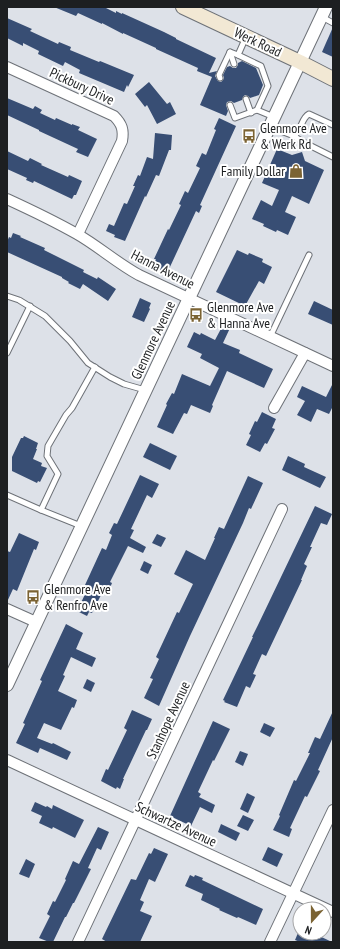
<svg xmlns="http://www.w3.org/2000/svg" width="340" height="949" viewBox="0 0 340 949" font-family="'PT Sans Narrow',sans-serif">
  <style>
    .building { fill: #384e74 }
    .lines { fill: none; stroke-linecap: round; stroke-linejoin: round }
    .service-casing { stroke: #6e7278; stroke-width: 7 }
    .minor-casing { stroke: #6e7278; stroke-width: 12 }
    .tertiary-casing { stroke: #6e7278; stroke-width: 14 }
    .secondary-casing { stroke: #6e7278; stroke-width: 16 }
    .service { stroke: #fff; stroke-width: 5 }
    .minor { stroke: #fff; stroke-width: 10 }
    .tertiary { stroke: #fff; stroke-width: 12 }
    .secondary { stroke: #f2e8d4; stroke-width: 14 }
    .labels { text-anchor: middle; stroke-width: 4; stroke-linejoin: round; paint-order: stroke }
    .street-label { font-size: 14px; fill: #1d1f21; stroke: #fff }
    .poi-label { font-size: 14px; fill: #1d1f21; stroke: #fff; text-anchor: start }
  </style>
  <rect width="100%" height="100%" fill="#dde1e8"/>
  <!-- building -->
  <g class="building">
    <path d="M54,7H104L116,13V11L122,14V13L164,32L176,38V39L216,58L209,73L217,71L215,76L218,81L221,82L223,80L224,78L223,75L227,67L230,66L233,68H236L238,65V63L242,61L256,68L263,85L259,95L250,98L248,96L245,95L243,97L242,100L234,103L231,101L227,102L226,105L228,111L226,116L200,105L212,77L197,71L198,68L156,49V48L123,33V34L102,23V24L78,13L76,16Z"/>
    <path d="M7,18L32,29L30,31L58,44L59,42L71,47L70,50L99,62L100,61L134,75L128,87L127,85L124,92L79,73L80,70L65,62L63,66L38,54L39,51L23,43V46L7,38Z"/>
    <path d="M333,27V57L322,52Z"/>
    <path d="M149,82L167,104L170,102L176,114L157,124L147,105L145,107L135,94Z"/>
    <path d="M7,98L33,109L35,106L42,110L40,113L55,120L56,118L72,125V124L80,127L78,130L97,139L88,157L76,152L78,149L39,131V130L7,115Z"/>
    <path d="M219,118L236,126L200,205L202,206L199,213L196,211L169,269L167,268L166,272L158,269L160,265L154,262L156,259H154L168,229L169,230L181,205L179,204L185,191L188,193L200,168L196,166L202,153L206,155L216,130L214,129Z"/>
    <path d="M155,133L172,135L171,150H169L159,176L156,175L146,197L145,196L125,241L114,237L115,235L106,231L109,224L114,226L124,203L127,204L135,186H133L138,175L140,176L147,157L153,159Z"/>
    <path d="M277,149L292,155L302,152L305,161L324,170L309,204L292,196L285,212L296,217L288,235L277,230L276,232L263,226L264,224L252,219L261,200L272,206L279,190L262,183Z"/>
    <path d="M7,151L28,161L30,158L42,164L41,165L68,177L69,175L82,181L76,195H74L72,199L34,181L33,183L26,180L27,178L7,169Z"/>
    <path d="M13,233L21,236L20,237L45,248L44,250L84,270L83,272L97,279L98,277L116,289L108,301L83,284L80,289L68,283L69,282L62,278V277L7,252V242L9,237L11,238Z"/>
    <path d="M237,250L248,255L249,253L263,259L262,262L272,267L264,284L259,281L245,306L216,292Z"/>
    <path d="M140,298L151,303L149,308L150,309L144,322L132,317Z"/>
    <path d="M314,301L333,310V325L308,314Z"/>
    <path d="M223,325L230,328L223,343L240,350L239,353L273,369L264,388L227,371L212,405L213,406L210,413L191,405L187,414L184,413L173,434L157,427L167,405L166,404L172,393L174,394L182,374L210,386L219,368L200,358L202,354L187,347L194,332L200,335L201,333L215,340Z"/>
    <path d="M333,383V406L329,414L317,409L311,422L297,415L305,401L297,397L302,386L326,397Z"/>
    <path d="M262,412L276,419L272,428L275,429L267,444L265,443L260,452L246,445L251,435L249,434L255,421L257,422Z"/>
    <path d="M24,436L38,443L36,449H37L33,459L42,463L41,466L47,468L40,482L38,481L37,483L12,471V457L21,438H23Z"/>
    <path d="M150,443L177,456L170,470L143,457Z"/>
    <path d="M288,456L305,464L304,467L326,477L320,488L282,470Z"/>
    <path d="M140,475L159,484L152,498L147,495L131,529L134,530L130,538L146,547L143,553L128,546L110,582L112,583L107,595L102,593L92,613L89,612L87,616L77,611L89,586L85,585L102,548L106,550L112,535L109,533L114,523L117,524Z"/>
    <path d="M248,476L263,483L251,509L249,508L243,523L190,636L159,706L144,698L153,679L150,678L159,659L156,657L177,612L179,613L193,584L174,574L186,550L205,560L215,538H214L219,527L224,529Z"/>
    <path d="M315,506L332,514L327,525L321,523L310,547H312L304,564L307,566L301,580H302L266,656L262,654L253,674L256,675L250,688L246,686L237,707L224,702L225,701L223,700L253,637H252L258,625Z"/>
    <path d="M19,533L39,542L36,550L34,549L17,591L13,589L7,602V551L10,552Z"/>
    <path d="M157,534L166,538L161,547L152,543Z"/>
    <path d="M144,561L152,565L148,574L140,570Z"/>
    <path d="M66,624L83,633L76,649L96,658L92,667L71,657L63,675L65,676L58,691L77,700L74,708L72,707L61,730L44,723L37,738L52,744L53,743L71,752L67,760L40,748L38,753L16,743L25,724L23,723L42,681L40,680Z"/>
    <path d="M87,679L95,683L91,692L83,688Z"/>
    <path d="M132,710L152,719L147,730H146L123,779H124L120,789L117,787L116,789L101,781L106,769L108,770L127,730L124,728Z"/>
    <path d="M333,711V737L318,770L320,771L307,797L305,796L290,828L292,829L289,837L273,830L280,816L279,815L294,780L296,781L310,753H308L315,737L320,739Z"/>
    <path d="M213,721L230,729L214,761L213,760L198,792L201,794L199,797L215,805L212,813L200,807L191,826L170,816Z"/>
    <path d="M264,723L275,728L270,737L260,732Z"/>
    <path d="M240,751L248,754L243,766L235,762Z"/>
    <path d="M247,793L255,797L248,813L240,809Z"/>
    <path d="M35,802L46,807L47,806L52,809L53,805L84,820L75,838L53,827L52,829L39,823L42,816L31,811Z"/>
    <path d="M243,815L254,820L248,831L237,826Z"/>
    <path d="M221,824L240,833L236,841L218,832Z"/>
    <path d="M98,827L109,832L101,850L97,848L88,868L91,869L74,903H73L66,917H65L53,942H49L39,938L50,916L47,914L53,901L55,902L66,880L65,879L73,861L79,864Z"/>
    <path d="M268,847L283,854L277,867L262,860Z"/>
    <path d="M154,848L168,854L155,882L149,879L140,900L144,902L140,911L152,916L140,942H107L102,939L131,879L136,880L149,853L151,854Z"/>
    <path d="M26,859L35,864L29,878L19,874Z"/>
    <path d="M190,875L194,877L195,875L203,878L202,880L263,909L256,925L238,917L237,918L219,910L220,909L201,900L203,894L185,886Z"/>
    <path d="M298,933H313L332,942H300L295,940Z"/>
  </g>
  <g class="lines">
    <defs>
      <g id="service">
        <path d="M322,17L333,23"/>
        <path d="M246,37L238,55L261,66L268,86L257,110"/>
        <path d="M230,52L234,64"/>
        <path d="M220,78L219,75L230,52L238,55"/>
        <path d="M246,99L251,113"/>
        <path d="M230,105L235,118L257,110L274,117"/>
        <path d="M270,127L294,136C302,130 301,118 309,114L333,125"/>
        <path d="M293,136L309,145L333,157"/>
        <path d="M7,296L19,300L45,316L70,341L88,363L110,377L124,384L145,390"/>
        <path d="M270,337L309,255"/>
        <path d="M7,353L30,306"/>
        <path d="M7,495L41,510L81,526"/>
        <path d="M41,510L58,474L47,456L48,446L66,415L72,408L95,367"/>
      </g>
      <g id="minor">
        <path d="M7,67L114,116C122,124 124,130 122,141L78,234"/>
        <path d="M7,199C31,210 54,221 77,234C98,246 117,263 139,275L333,366"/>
        <path d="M274,408L305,353"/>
        <path d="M7,609L36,622"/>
        <path d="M7,760L333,912"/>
        <path d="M78,942L282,509"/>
        <path d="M270,942L333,810"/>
      </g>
      <path id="tertiary" d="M7,685L326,7"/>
      <path id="secondary" d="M183,7L300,62L333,79"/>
    </defs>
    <!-- service casing -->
    <use href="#service" class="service-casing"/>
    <!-- minor casing -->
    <use href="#minor" class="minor-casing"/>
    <!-- tertiary casing -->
    <use href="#tertiary" class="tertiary-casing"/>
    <!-- secondary casing -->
    <use href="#secondary" class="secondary-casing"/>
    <!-- service -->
    <use href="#service" class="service"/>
    <!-- minor -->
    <use href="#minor" class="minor"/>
    <!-- tertiary -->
    <use href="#tertiary" class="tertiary"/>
    <!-- secondary -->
    <use href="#secondary" class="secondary"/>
  </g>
  <!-- icons -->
  <defs>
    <symbol id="bus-bare" viewBox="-9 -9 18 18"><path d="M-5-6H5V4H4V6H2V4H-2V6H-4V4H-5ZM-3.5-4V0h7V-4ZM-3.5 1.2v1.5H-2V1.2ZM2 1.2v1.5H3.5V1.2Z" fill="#7b6333" stroke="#fff" stroke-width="2.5" paint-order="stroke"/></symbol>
    <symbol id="shop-bare" viewBox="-9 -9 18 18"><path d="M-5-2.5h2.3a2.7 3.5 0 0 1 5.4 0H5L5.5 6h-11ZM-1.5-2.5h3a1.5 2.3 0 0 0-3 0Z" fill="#7b6333" stroke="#fff" stroke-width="2.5" paint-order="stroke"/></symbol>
  </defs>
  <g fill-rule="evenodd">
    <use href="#bus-bare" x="239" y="126" width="20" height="20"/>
    <use href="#shop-bare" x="286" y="161" width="20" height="20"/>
    <use href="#bus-bare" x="186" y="305" width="20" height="20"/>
    <use href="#bus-bare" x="23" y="587" width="20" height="20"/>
  </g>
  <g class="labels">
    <!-- street labels -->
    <g class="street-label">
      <text transform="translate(258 42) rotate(25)" y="5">Werk Road</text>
      <text transform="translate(82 86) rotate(25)" y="5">Pickbury Drive</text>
      <text transform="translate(163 269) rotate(27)" y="5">Hanna Avenue</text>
      <text transform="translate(153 340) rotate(-65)" y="5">Glenmore Avenue</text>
      <text transform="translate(168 720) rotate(-65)" y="5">Stanhope Avenue</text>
      <text transform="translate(176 824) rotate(25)" y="5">Schwartze Avenue</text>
    </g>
    <!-- poi labels -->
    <g class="poi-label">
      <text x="260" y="133">Glenmore Ave<tspan x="260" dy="16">&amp; Werk Rd</tspan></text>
      <text x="285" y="176" text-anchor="end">Family Dollar</text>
      <text x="207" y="312">Glenmore Ave<tspan x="207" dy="16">&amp; Hanna Ave</tspan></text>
      <text x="44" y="594">Glenmore Ave<tspan x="44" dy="16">&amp; Renfro Ave</tspan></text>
    </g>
  </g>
  <!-- border -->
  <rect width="340" height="949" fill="none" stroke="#1d1f21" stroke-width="16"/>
  <!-- north arrow -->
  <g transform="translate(312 921) rotate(201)"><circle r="19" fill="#ffffff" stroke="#a5a5a6"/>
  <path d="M0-3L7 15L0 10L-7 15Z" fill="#7b6333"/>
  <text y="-6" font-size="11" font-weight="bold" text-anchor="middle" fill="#1d1f21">N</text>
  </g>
</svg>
